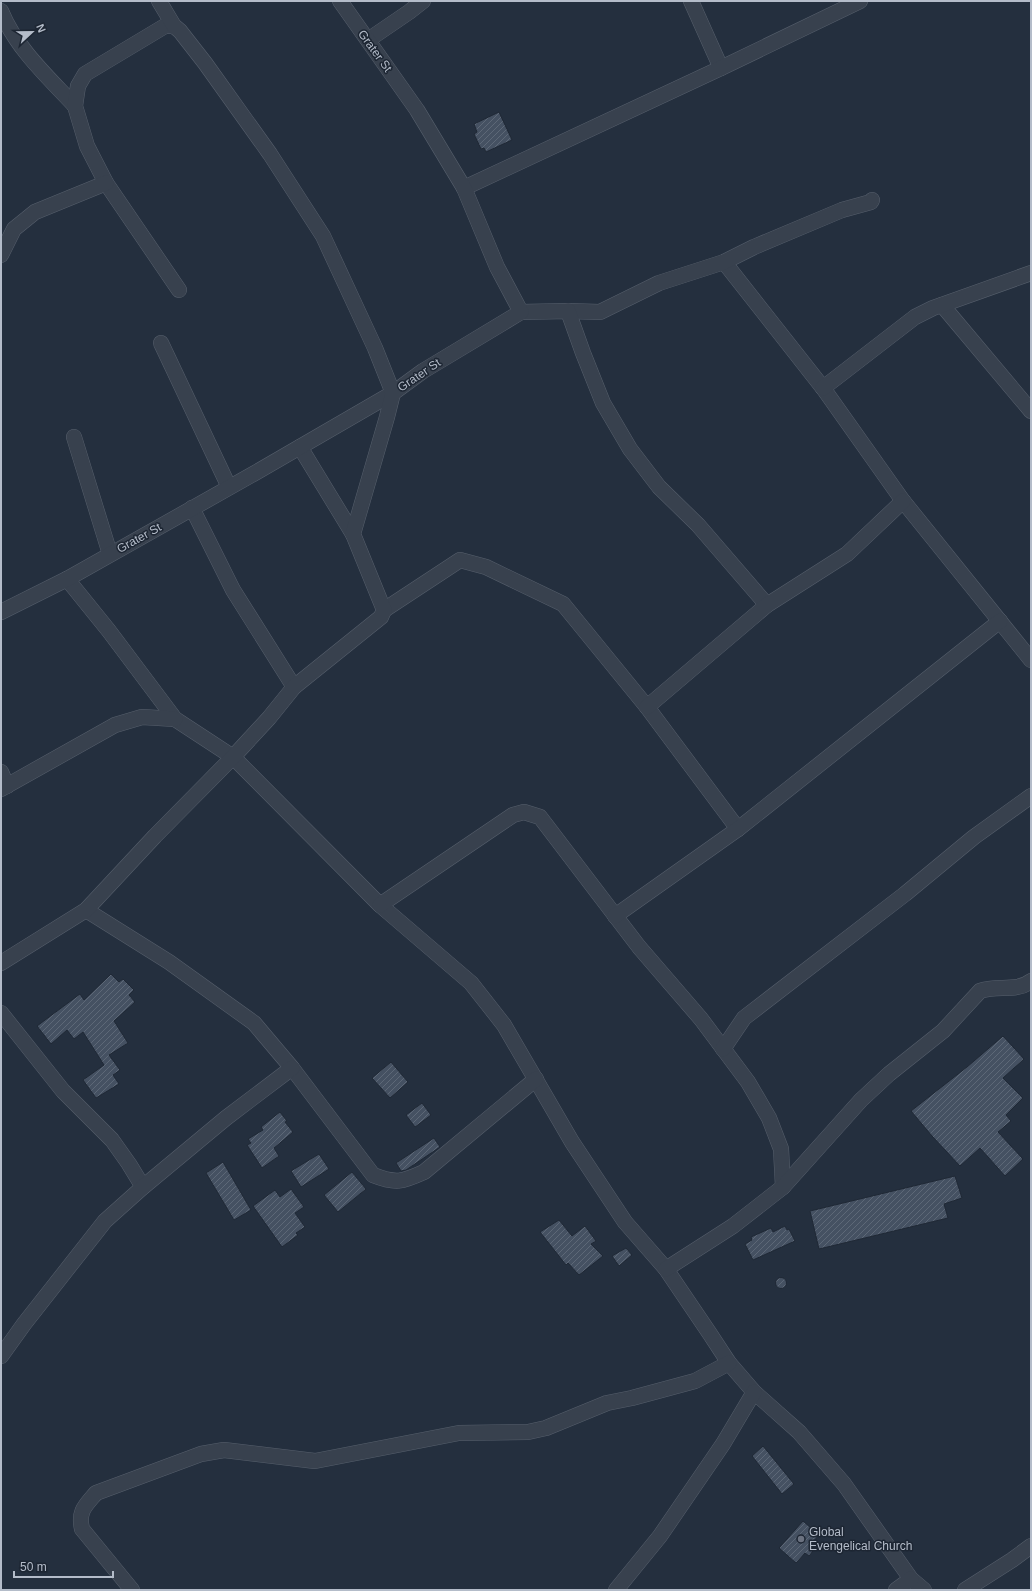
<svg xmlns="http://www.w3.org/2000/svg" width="1032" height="1591" viewBox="0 0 1032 1591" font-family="Arial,sans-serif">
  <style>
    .building { fill: url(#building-hatch); stroke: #1f2835 }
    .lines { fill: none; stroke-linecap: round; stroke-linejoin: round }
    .street-casing { stroke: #565f6c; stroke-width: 16 }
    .street { stroke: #38414e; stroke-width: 15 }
    .worship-dot { fill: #6b7280; stroke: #1d2633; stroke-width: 1.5 }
    .labels { text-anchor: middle; stroke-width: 3; stroke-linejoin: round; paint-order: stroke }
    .street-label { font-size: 12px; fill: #b4bcc9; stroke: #1d2633 }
    .poi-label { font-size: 12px; fill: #b4bcc9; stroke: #1d2633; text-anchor: start }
  </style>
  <defs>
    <pattern id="building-hatch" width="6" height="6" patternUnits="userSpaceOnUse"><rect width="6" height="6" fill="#455162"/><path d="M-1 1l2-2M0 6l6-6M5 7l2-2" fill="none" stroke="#5d6877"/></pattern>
  </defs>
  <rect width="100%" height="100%" fill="#242f3e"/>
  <!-- building -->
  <g class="building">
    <path d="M499,112L512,140L486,152L484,148L481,149L474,134L477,132L474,124Z"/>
    <path d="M111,974L119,982L123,979L134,990L129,995L135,1002L114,1021L128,1043L109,1055L120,1070L113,1075L119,1084L96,1098L83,1080L104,1065L83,1032L74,1039L67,1030L51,1044L37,1026L80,994L84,1000Z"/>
    <path d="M1003,1036L1024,1059L1003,1078L1023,1098L1006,1115L1011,1121L998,1132L1023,1159L1005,1176L980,1148L960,1166L932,1136L911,1111L967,1067Z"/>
    <path d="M391,1062L408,1082L390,1098L372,1078Z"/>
    <path d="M422,1103L431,1115L415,1127L406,1115Z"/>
    <path d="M280,1112L287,1121L285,1122L293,1132L274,1148L279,1156L262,1168L247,1145L251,1143L248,1139L263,1130L261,1127Z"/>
    <path d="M434,1138L440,1147L406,1170L401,1171L396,1163Z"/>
    <path d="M319,1154L329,1169L301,1187L291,1171Z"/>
    <path d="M223,1162L251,1210L234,1220L206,1173Z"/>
    <path d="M352,1172L366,1189L338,1212L324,1195Z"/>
    <path d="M955,1176L962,1198L944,1204L948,1218L819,1249L810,1211Z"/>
    <path d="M291,1189L304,1207L295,1213L305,1227L296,1233L298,1235L282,1247L253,1206L275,1190L280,1197Z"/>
    <path d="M559,1220L572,1236L585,1226L596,1241L591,1244L603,1256L579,1275L568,1263L566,1265L540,1232Z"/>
    <path d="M785,1226L787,1230L789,1229L795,1241L753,1260L745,1244L752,1240L751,1237L771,1228L773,1232Z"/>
    <path d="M626,1248L632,1255L619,1266L612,1256Z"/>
    <circle cx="781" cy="1283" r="5.5"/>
    <path d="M763,1446L794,1484L782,1494L752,1456Z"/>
    <path d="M803,1521L819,1535L812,1543L816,1547L809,1556L805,1553L796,1563L779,1548Z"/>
  </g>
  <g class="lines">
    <defs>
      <g id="street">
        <path d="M691,1L721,68"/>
        <path d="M1,11C16,48 48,77 75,106"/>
        <path d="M174,26H165L85,74L78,86L75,106L87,146L106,183L179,290"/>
        <path d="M368,40L409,12L423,1"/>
        <path d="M464,188L721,68L860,1"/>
        <path d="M1,255L14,229L35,212L106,183"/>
        <path d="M724,262L823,388L903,501L1031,660"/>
        <path d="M942,305L1031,411"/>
        <path d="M568,311L600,312L659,283L724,262L754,247L842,210L871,202L872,200"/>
        <path d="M521,312L568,311L583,353L603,403L630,449L659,487L698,525L767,605"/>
        <path d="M161,343L229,487"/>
        <path d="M823,388L915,317L933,308L1031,273"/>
        <path d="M74,437L110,554"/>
        <path d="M300,447L353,534"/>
        <path d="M192,508L233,590L294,687"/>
        <path d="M67,579L109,631L175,719L233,757L380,905L471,983L504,1025L572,1142L625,1222L666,1269L710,1334L729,1363L754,1392L799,1432L844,1484L911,1579L924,1590"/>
        <path d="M384,610L460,560L486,567L563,604L647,707L738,829"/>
        <path d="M1,612L67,579L255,473L393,393L423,371L521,312L497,267L464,188L417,110L340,1"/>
        <path d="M647,707L767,605L847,554L903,501"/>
        <path d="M1,772L7,786"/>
        <path d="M1,789L115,725L142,717L175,719"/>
        <path d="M380,905L513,815L524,812L540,817L639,947L701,1019L748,1082L769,1118L781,1149L783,1187"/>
        <path d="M86,910L169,962L254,1023L292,1068L373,1175C396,1184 402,1182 424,1172L536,1079"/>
        <path d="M615,916L738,829L1000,621"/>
        <path d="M1,963L86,910L155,836L233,757L269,718L294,687L381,617L384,610L353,534L387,417L393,393L375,348L323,236L270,154L205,63L180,31L174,26L159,1"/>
        <path d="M1,1013L63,1091L112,1140L129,1164L143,1187"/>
        <path d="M723,1049L744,1018L905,894L974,837L1031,796"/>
        <path d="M666,1269L733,1226L783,1187L861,1100L889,1074L943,1031L980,991C997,984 1016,993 1031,981"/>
        <path d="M1,1356L24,1324L105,1221L143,1187L226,1118L292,1068"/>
        <path d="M132,1590L82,1529C78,1511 85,1506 96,1493L201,1454L224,1450L315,1461L459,1433L528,1432L546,1428L607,1403L632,1398L695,1381L729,1363"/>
        <path d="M616,1590L660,1536L723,1444L754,1392"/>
        <path d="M896,1590L911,1579"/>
        <path d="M965,1590L1012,1560L1031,1546"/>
      </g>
    </defs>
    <!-- street casing -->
    <use href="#street" class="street-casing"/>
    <!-- street -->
    <use href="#street" class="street"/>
  </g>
  <!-- markers -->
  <circle class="worship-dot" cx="801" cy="1539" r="4"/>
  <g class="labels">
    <!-- street labels -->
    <g class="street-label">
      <text transform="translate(375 51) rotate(54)" y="4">Grater St</text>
      <text transform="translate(419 375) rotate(-34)" y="4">Grater St</text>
      <text transform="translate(139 538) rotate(-29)" y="4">Grater St</text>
    </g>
    <!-- poi labels -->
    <g class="poi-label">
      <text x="809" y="1536">Global<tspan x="809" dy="14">Evengelical Church</tspan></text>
    </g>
  </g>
  <!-- border -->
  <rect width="1032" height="1591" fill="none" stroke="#b4bcc9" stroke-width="4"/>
  <!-- north arrow -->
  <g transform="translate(32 32) rotate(68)" stroke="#1d2633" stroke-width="3" paint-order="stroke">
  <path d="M0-3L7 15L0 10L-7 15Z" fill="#b4bcc9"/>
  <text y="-6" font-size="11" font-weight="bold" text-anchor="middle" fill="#b4bcc9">N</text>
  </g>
  <!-- scale -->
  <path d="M14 1571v6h99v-6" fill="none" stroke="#b4bcc9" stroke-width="2"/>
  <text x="20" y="1571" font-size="12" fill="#b4bcc9" stroke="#1d2633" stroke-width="3" paint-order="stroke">50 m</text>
</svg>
